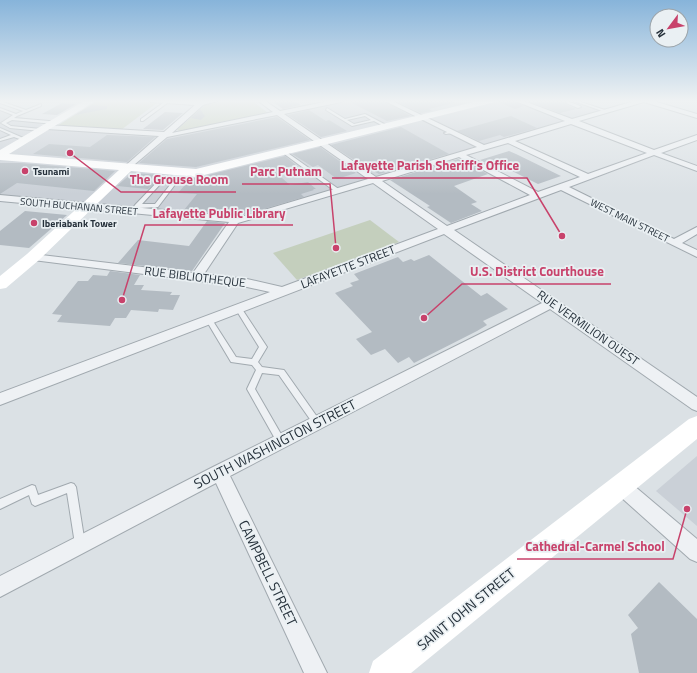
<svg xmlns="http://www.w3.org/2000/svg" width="697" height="673" viewBox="0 0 697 673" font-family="'Titillium Web',sans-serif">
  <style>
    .built { fill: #cad0d7 }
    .green { fill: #c4cfbd }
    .building { fill: #b3bbc2 }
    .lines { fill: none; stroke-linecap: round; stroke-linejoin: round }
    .lane-casing { stroke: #a1a9af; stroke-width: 2 }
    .street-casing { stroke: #a1a9af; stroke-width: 2 }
    .lane { fill: #eef1f4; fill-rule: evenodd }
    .street { fill: #eef1f4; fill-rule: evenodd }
    .secondary { fill: #fff; fill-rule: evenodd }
    .poi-dot { fill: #c8426b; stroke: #eaf0f3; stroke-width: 1.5 }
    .labels { text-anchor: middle; stroke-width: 3.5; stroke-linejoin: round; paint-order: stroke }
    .far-poi-label { font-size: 10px; font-weight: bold; fill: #26313b; stroke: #eaf0f3; text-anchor: start }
    .far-street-label { font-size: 10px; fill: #26313b; stroke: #eaf0f3 }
    .street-label { font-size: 12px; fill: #26313b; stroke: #eaf0f3 }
    .near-street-label { font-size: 14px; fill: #26313b; stroke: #eaf0f3 }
    .leader { fill: none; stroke: #c8426b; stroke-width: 1.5 }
    .callout-dot { fill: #c8426b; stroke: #eaf0f3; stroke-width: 1.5 }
    .callout-label { font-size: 13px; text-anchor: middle; font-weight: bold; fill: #c8426b; stroke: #eaf0f3; stroke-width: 3.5; stroke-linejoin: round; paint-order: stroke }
  </style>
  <rect width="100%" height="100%" fill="#dbe1e5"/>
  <!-- built -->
  <g class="built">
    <path d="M343,100H577L605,110L240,217L0,196V109L51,128L168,136Z"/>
    <path d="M697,456V526L656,491Z"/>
  </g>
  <!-- green -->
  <g class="green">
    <path d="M104,100L158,102L121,130L57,126L97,101Z"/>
    <path d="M230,100L236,103L251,100L268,113L180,131L177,130L206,104Z"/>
    <path d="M370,220L399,242L297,280L273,253Z"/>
  </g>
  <!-- building -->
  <g class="building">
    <path d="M270,100H292L301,105L283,109Z"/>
    <path d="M346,100H382L411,116L387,121Z"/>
    <path d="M393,100H454V103L429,109L432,111L421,113Z"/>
    <path d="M498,100H512L524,106L515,109L498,102Z"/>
    <path d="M524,100H566L565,104L576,109L560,113Z"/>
    <path d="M62,103L76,104L57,115L42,114Z"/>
    <path d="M92,105L107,106V109L75,115Z"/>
    <path d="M200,109L205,116L201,120L191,118Z"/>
    <path d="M309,110L326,121L329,120L347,131L321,137L288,115Z"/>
    <path d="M165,112L183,113L163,130L143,129Z"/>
    <path d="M511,116L537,128L504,137L500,135L479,141L457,131Z"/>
    <path d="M277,117L310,140L196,167L139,163L167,139Z"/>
    <path d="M401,127L449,154L379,174L370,169H368L331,145Z"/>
    <path d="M107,135L155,137L127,162L33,154L49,144L90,147Z"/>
    <path d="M320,147L356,173L337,179L318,165L313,167L292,154Z"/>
    <path d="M509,151L516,154L561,176L538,184L506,168L500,171L480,160Z"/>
    <path d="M285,156L296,165L274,171L290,185L308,182L316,189H313L314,190L301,194L304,197L246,214L235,213V215L184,210L197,194L178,193L191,178H196Z"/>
    <path d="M458,159L488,174L454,186L477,202L471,204L482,211L451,223L427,207L430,206L390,180Z"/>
    <path d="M0,163H20L115,171L94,191L17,183L0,194Z"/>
    <path d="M132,173L163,175L148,189L117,186Z"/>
    <path d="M25,211L67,215L29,248L0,245V231Z"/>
    <path d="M207,221L225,223L192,271L118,263L138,240L189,246Z"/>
    <path d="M429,255L481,296L487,293L508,309L483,321L487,325L477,331L414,363L409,357L398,363L385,349L371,355L356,339L372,332L335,293L353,286L350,283L359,280L354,274L398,257L403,262L411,259L414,261Z"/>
    <path d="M110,271L140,275L134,285H144L141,290L172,292L170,295H180L173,310L159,309L158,312L131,310L126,318H115L110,326L57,322L62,315L52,314L78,281H88L93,275L107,276Z"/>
    <path d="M659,582L697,619V673H639L631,634L638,628L628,615Z"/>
  </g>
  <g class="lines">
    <defs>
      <g id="lane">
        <path d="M167,100L170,101L143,121H141V119Z"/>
        <path d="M571,100H575L608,111L605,112Z"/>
        <path d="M0,101L26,110L41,104V106L17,116L14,118L49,121L56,123L54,124L12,120L6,123L11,126L41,129L43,130L41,131L10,128L1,123L13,115L0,110V108L16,114L23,111L0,103Z"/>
        <path d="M567,101L580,106L581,107L578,108L566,103Z"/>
        <path d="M327,108L345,119L365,114L388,126L385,127L374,121L352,126L326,110ZM365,116L371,120L354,124L347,120Z"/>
        <path d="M0,128L28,140L25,141L14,137L0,141V139L11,135L0,130Z"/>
        <path d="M451,131L453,132L452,133L446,134L444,133Z"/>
        <path d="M283,151H285L340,190V192H336L283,153Z"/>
        <path d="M160,179L164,180L142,204H155L173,181L177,182L158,207L139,208L138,209H134L133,208L135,205Z"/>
        <path d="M236,306H240L267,347L258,362L262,367L284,370L320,421L321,423L320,425L317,427L314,425L279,375L262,373L255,389L285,441L284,444L281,445L278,444L247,389L256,370L252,365L231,362L206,320L207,318H211L236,357L252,359L259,347L235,308Z"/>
        <path d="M71,483L74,484L76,487L85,544L84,548L80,549L76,548L75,544L67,493L35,506L32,504L29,495L0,509V499L32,485L35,486L38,495Z"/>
      </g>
      <g id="street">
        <path d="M148,100H221L203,105L172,133L273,112L257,100H264L280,111L334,100H344L341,102L284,114L376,177L477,147L383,100H390L484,145L565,121L513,100H521L572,119L638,100H650L697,114V118L644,102L579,121L654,150L697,135V140L661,153L697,166V171L654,155L569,187L674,239L697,227V234L682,243L697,250V257L561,190L454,230L697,397V411L692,409L550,309L230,476L327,673H304L216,483L0,597V576L213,467L542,303L444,234L0,405V393L270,292L247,287L33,260L28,257L33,254L193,273L229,222L0,201V195L241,217L368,179L277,115L167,137L128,170L124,168L125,166L159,136L47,129L43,127L47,125L164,132L195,105L151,102ZM571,124L647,153L588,174L515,141ZM508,143L580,177L538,192L466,155ZM459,157L530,195L447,226L382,181ZM373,183L438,229L282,287L247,279L204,274L238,223Z"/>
        <path d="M620,477L626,479L697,539V562L690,559L614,491L611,485L614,479Z"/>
      </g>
    </defs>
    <!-- lane casing -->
    <use href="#lane" class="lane-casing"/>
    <!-- street casing -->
    <use href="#street" class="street-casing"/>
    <!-- lane -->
    <use href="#lane" class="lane"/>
    <!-- street -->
    <use href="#street" class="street"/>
    <!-- secondary -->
    <g class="secondary">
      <path d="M86,100H97L9,154L196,169L482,100H497L495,102L196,177L131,171L39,260L6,288L0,289V276L27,254L119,170L0,160V150Z"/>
      <path d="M697,416V439L411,673H369L373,661L689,419Z"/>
    </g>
  </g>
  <!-- sky -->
  <linearGradient id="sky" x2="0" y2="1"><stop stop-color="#87b4da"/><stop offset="0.52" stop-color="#eff2f3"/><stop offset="1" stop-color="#eff2f3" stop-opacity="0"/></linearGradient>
  <rect width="697" height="194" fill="url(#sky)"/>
  <!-- markers -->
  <g class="poi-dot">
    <circle cx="25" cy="171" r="4"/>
    <circle cx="34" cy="223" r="4"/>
  </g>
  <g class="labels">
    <!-- far-poi labels -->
    <g class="far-poi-label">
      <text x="33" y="175">Tsunami</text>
      <text x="42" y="227">Iberiabank Tower</text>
    </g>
    <!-- far-street labels -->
    <g class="far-street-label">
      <text transform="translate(79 206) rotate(5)" y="4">SOUTH BUCHANAN STREET</text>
      <text transform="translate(630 220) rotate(26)" y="4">WEST MAIN STREET</text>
    </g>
    <!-- street labels -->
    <g class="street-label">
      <text transform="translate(348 267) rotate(-21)" y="4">LAFAYETTE STREET</text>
      <text transform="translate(195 277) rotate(7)" y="4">RUE BIBLIOTHEQUE</text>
      <text transform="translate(588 328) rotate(35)" y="4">RUE VERMILION OUEST</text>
    </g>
    <!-- near-street labels -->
    <g class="near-street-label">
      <text transform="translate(275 444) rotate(-27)" y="5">SOUTH WASHINGTON STREET</text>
      <text transform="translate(268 573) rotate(64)" y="5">CAMPBELL STREET</text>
      <text transform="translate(466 609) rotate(-39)" y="5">SAINT JOHN STREET</text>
    </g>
  </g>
  <!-- callouts -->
  <path class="leader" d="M562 236L527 178H332M336 248L330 184H242M70 153L121 192H236M122 300L145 225H293M424 318L462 284H611M687 509L673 559H517"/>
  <g class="callout-dot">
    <circle cx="562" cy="236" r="4"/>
    <circle cx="336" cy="248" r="4"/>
    <circle cx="70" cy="153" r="4"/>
    <circle cx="122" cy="300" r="4"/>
    <circle cx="424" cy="318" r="4"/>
    <circle cx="687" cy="509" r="4"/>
  </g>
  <g class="callout-label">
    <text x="430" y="170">Lafayette Parish Sheriff's Office</text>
    <text x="286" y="176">Parc Putnam</text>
    <text x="179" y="184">The Grouse Room</text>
    <text x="219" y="218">Lafayette Public Library</text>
    <text x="537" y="276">U.S. District Courthouse</text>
    <text x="595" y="551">Cathedral-Carmel School</text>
  </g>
  <!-- north arrow -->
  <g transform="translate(669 28) rotate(238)"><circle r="19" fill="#eaf0f3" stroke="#9ca4a9"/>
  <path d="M0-3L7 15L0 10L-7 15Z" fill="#c8426b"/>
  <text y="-6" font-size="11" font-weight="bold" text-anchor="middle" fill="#26313b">N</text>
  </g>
</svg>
